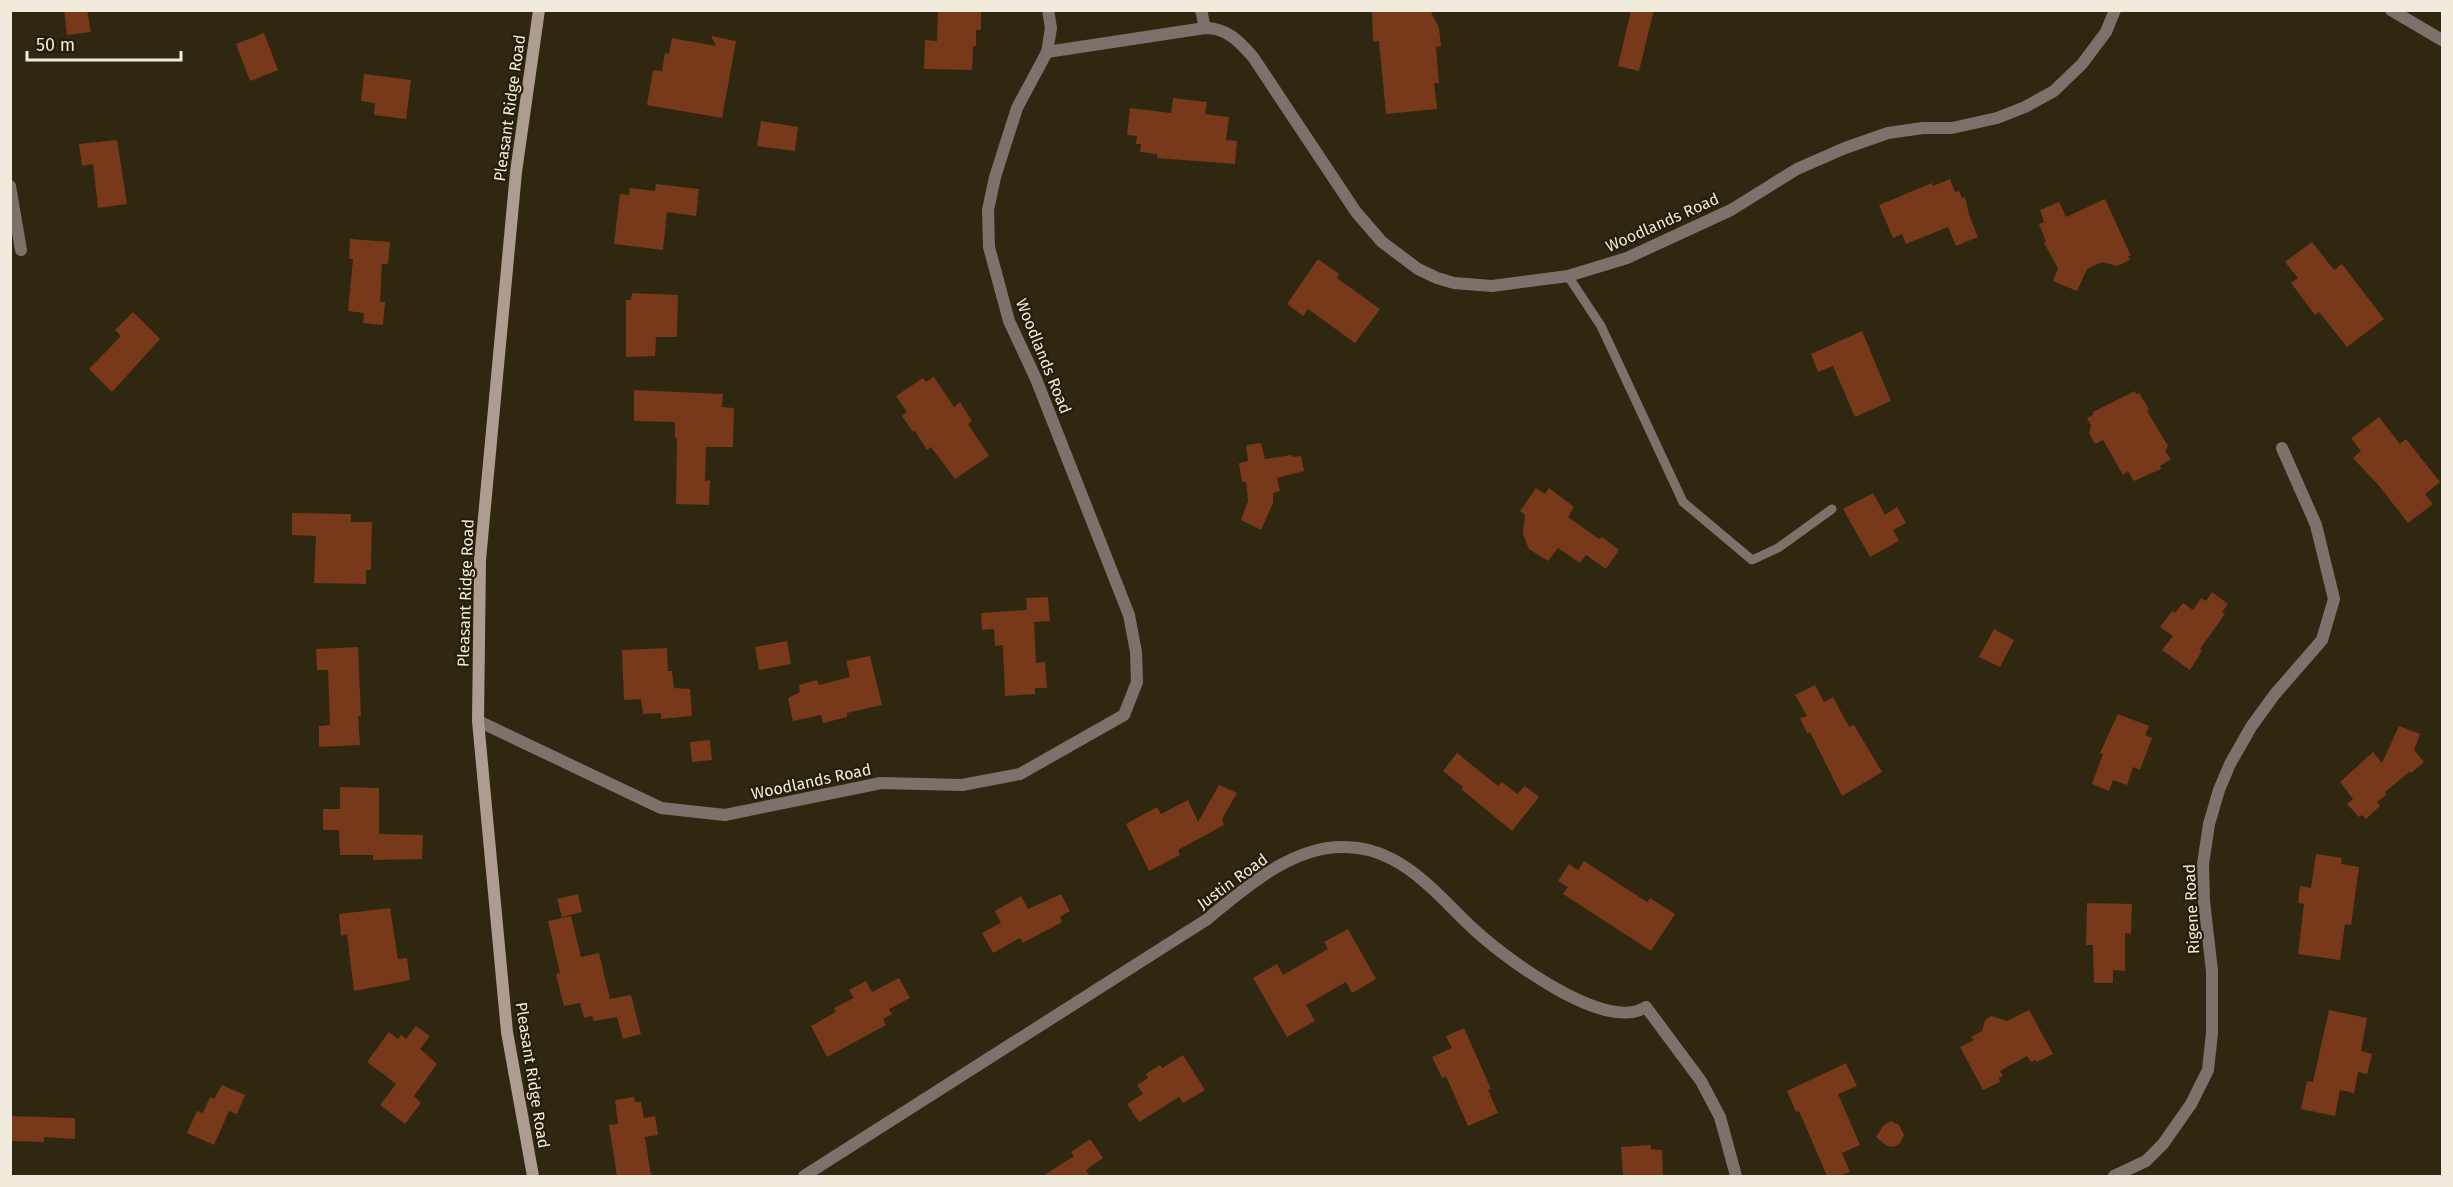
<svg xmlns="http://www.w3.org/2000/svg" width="2453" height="1187" viewBox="0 0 2453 1187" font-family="'Fira Sans',sans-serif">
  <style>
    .building { fill: #773919 }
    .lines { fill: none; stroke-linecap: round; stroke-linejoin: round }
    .lane { stroke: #7d726b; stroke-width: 9 }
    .street { stroke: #7d726b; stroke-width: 12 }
    .secondary { stroke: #ad9c90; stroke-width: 12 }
    .labels { text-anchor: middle; stroke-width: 4.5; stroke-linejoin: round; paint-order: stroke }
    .street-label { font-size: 16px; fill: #f0ebdd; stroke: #251e06 }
  </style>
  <rect width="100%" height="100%" fill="#2f2710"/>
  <!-- building -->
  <g class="building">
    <path d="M64,10H87L91,32L67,35Z"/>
    <path d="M938,10L981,12V30H976V46H973L972,70L924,69L925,40L937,41Z"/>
    <path d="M1372,10H1430L1439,28L1441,46L1436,47L1439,83H1434L1437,109L1386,114L1379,41L1373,42Z"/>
    <path d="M1631,10H1654L1639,71L1618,66Z"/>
    <path d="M264,33L278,70L250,81L236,44Z"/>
    <path d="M711,36L736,41L722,118L647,105L653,70L662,71L665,53L669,54L672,38L716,46Z"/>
    <path d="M364,74L411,80L406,119L374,115L375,103L361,101Z"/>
    <path d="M1173,98L1207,102L1205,114L1229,117L1226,140L1237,141L1235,164L1157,158V154L1140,152L1141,144H1136L1137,136L1127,135L1130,108L1171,113Z"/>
    <path d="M761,121L798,127L795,151L757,146Z"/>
    <path d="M117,140L127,204L98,208L93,164L82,166L79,144Z"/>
    <path d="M1950,179L1955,192L1959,191L1962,198L1965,197L1969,215L1978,237L1956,246L1948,227L1906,244L1902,234L1893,238L1879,205L1932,183L1933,186Z"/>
    <path d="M656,184L699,189L696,216L667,212L663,250L614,244L620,194L629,195L630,188L655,191Z"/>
    <path d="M2105,199L2131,256H2128L2130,260L2117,266L2102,262L2087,269L2077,291L2053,281L2058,268L2044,243L2046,242L2039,224L2044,222L2040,210L2059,202L2066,217Z"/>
    <path d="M350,239L390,242L388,264H382L380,302H385L383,325L363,323L364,313L348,311L353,259H349Z"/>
    <path d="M2312,242L2334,270L2342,264L2384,319L2347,347L2319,312L2315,315L2291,283L2298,278L2285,262Z"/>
    <path d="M1318,259L1339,274L1337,278L1380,309L1355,343L1308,309L1303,316L1287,304Z"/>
    <path d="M632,293L678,295L677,337H656L655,356L626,357V300H631Z"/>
    <path d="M133,312L160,339L112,392L89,369L121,336L115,330Z"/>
    <path d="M1862,331L1891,401L1855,417L1833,366L1818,372L1811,354Z"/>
    <path d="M934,377L954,407L960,402L972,421L968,424L989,456L955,479L931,447L927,450L915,431L913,432L902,416L907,412L896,396L923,378L926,382Z"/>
    <path d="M634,390L723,394L722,407L734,408L733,447H706L705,481L710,480L709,505L676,504L677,438H675V422L634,421Z"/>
    <path d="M2135,391L2136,394L2139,393L2149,409L2147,411L2168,446L2165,451L2171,459L2160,466L2161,469L2134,481L2128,471L2123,475L2103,440L2095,444L2089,433L2091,426L2087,418L2093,415V412Z"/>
    <path d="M2379,417L2400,444L2406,439L2440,482L2425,494L2433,504L2408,523L2380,487L2353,458L2361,451L2351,438Z"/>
    <path d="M1261,443L1265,459L1292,455V457L1301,456L1304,471L1277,478L1280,491L1273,493V503L1261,530L1241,520L1248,501L1246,482H1242L1239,463L1248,461L1246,445Z"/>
    <path d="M1536,488L1545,494L1549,488L1574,507L1568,517L1599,539L1602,537L1619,550L1606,569L1586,555L1580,563L1558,548L1548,561L1529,549L1523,534L1525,515L1520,511Z"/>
    <path d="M1873,493L1885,515L1897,507L1906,523L1893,530L1899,541L1870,557L1843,509Z"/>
    <path d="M292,513L351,514V522H372L371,570H366V584L314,583L316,536L292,535Z"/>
    <path d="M2212,592L2228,604L2222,612L2225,614L2200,649L2202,651L2190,670L2162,650L2173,636L2160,627L2172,611L2175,613L2183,603L2193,610L2201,598L2206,601Z"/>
    <path d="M1048,597L1050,621L1034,622L1036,663L1045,662L1047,688H1035V694L1005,696L1003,645L995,646L994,629L982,630L981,613L1027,610L1026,598Z"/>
    <path d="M1994,629L2014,640L2000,667L1979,657Z"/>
    <path d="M787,641L791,664L759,670L755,647Z"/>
    <path d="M358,647L361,716H358L360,745L319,747V726L330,725L328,670H317L316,649Z"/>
    <path d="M667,648L668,671H672L674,688L690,689L692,716L661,719V713L643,714L641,699L624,700L622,650Z"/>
    <path d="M870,656L882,705L847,713V717L823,723L821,715L793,721L788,698L800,692L799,685L817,680L819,685L850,677L846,661Z"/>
    <path d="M1815,685L1824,702L1833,697L1849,727L1854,725L1882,772L1842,796L1810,732L1807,733L1800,718L1807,716L1795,695Z"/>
    <path d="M2118,714L2149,726L2145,735L2152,738L2140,770L2133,767L2127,785L2113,780L2109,791L2092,784L2103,754L2100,753Z"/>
    <path d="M2399,726L2420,734L2414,750L2424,762L2411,773L2409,772L2385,792L2386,795L2377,802L2380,806L2366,819L2362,815L2359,817L2347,804L2353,799L2340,782L2373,752L2382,763Z"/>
    <path d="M710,740L712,760L692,762L690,742Z"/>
    <path d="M1457,753L1498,786L1502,782L1517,794L1525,786L1539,797L1512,831L1461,789L1463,787L1443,771Z"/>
    <path d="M1219,785L1237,793L1222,819L1224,825L1178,850L1180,855L1149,871L1126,824L1157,807L1161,814L1188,800L1198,822Z"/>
    <path d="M340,787L379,788V834L423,835L422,859L373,860V855H340L339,830H323V809H340Z"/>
    <path d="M2316,854L2342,858L2341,864L2359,867L2351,925L2345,924L2340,960L2298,954L2304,904L2298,903L2300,886L2311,888Z"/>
    <path d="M1584,861L1647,902L1650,898L1675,914L1651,951L1563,894L1568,887L1558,881L1569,864L1578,870Z"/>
    <path d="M578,894L582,912L562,917L557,899Z"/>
    <path d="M1061,894L1070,911L1060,917L1062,922L1023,943L1020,938L993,953L982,933L1001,923L995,911L1021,896L1028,909Z"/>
    <path d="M2087,903L2132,904L2131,934L2125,933V971L2113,970V983H2094L2093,945H2086Z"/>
    <path d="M390,908L398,959L407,958L410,980L354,991L347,934L341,936L339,914Z"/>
    <path d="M571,916L581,957L599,953L610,999L631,995L641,1034L623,1039L617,1017L594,1021L592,1016L584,1018L580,1003L564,1006L556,974L560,973L548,921Z"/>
    <path d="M1348,929L1376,979L1352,993L1346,982L1306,1005L1315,1021L1287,1037L1253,978L1277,964L1283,975L1328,949L1324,942Z"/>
    <path d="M899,978L910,998L889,1009L892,1014L883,1019L886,1025L827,1057L811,1026L836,1012L834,1008L854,998L849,990L866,981L872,992Z"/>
    <path d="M2029,1010L2053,1054L2037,1062L2035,1060L2031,1062L2027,1056L2000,1071L2003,1076L1999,1078L2000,1082L1983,1090L1960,1047L1974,1040L1971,1037L1982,1031L1985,1020L1991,1016L2007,1021Z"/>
    <path d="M2329,1010L2367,1018L2361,1051L2372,1054L2367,1074L2358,1072L2354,1093L2340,1090L2335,1116L2301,1109L2307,1081L2313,1082Z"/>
    <path d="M416,1026L430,1036L420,1049L437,1064L414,1096L421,1103L405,1124L380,1105L396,1084L367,1062L389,1032L398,1039L401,1035L406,1039Z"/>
    <path d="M1464,1028L1491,1089L1488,1090L1498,1113L1468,1126L1446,1076L1442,1078L1432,1057L1452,1048L1446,1036Z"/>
    <path d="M1183,1055L1205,1090L1183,1103L1179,1097L1139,1122L1127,1104L1143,1094L1137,1085L1148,1078L1146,1074L1160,1065L1162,1068Z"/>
    <path d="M1846,1063L1857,1086L1838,1094L1860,1145L1842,1153L1850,1172L1839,1176H1827L1799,1111L1796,1112L1787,1091Z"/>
    <path d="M222,1085L245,1095L237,1114L229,1111L214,1145L187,1133L197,1111L203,1113L210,1097L214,1099Z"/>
    <path d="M634,1097L635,1102H641L644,1118L655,1116L658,1135L645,1137L651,1176H617L609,1125L618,1124L615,1100Z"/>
    <path d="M10,1116L75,1118V1139L44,1137V1142L10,1141Z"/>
    <path d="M1891,1121L1899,1125L1904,1135L1900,1143L1894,1147L1887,1146L1876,1137L1883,1126Z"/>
    <path d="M1090,1139L1103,1158L1086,1170L1090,1176H1043L1074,1156L1071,1152Z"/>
    <path d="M1651,1145V1149L1662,1150L1663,1176H1623L1621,1147Z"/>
  </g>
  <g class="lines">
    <!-- lane -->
    <path class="lane" d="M1568,276L1601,326L1683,502L1752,560L1778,548L1832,509"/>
    <!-- street -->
    <g class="street">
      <path d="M1201,10L1205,28"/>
      <path d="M2391,10L2442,40"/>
      <path d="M1047,52L1205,28C1227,28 1239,41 1253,57L1356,212L1382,242L1418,269L1437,278L1454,283L1492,286L1568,276L1627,258L1731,210L1797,169L1845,148L1888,133L1923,128H1952L1997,118L2025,107L2054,91L2082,64L2106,32L2115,10"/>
      <path d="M10,186L21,250"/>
      <path d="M478,721L661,808L725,815L881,783L962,785L1020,774L1124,715L1137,682L1136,652L1129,615L1036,379L1009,321L989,247L988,210L995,177L1017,108L1047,52L1051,28L1048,10"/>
      <path d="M804,1176L1206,920C1244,889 1291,846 1344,847C1361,847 1377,851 1392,859C1425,876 1451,909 1478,933C1508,960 1606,1033 1646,1007L1701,1081L1720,1117L1736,1176"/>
      <path d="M2114,1176L2146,1161L2163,1144L2191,1104L2208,1070L2212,1033V971L2204,901L2203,864L2209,824L2219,790L2230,764L2251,727L2275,694L2322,640L2334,599L2316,525L2282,448"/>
    </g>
    <!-- secondary -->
    <path class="secondary" d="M533,1176L507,1032L478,721L480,560L516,172L539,10"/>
  </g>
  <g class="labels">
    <!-- street labels -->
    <g class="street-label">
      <text transform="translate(509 108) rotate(-82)" y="6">Pleasant Ridge Road</text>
      <text transform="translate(1662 222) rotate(-24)" y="6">Woodlands Road</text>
      <text transform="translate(1044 356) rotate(68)" y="6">Woodlands Road</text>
      <text transform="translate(465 593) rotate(-88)" y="6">Pleasant Ridge Road</text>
      <text transform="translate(811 781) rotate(-12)" y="6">Woodlands Road</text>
      <text transform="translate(1232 881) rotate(-36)" y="6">Justin Road</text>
      <text transform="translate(2191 909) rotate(-93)" y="6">Rigene Road</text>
      <text transform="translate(533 1075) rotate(81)" y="6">Pleasant Ridge Road</text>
    </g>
  </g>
  <!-- border -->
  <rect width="2453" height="1187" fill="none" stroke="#f0ebdd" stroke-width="24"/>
  <!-- scale -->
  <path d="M27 51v9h154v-9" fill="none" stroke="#f0ebdd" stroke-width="3"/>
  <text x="36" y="51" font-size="18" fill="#f0ebdd" stroke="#251e06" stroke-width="4.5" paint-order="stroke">50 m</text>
</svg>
